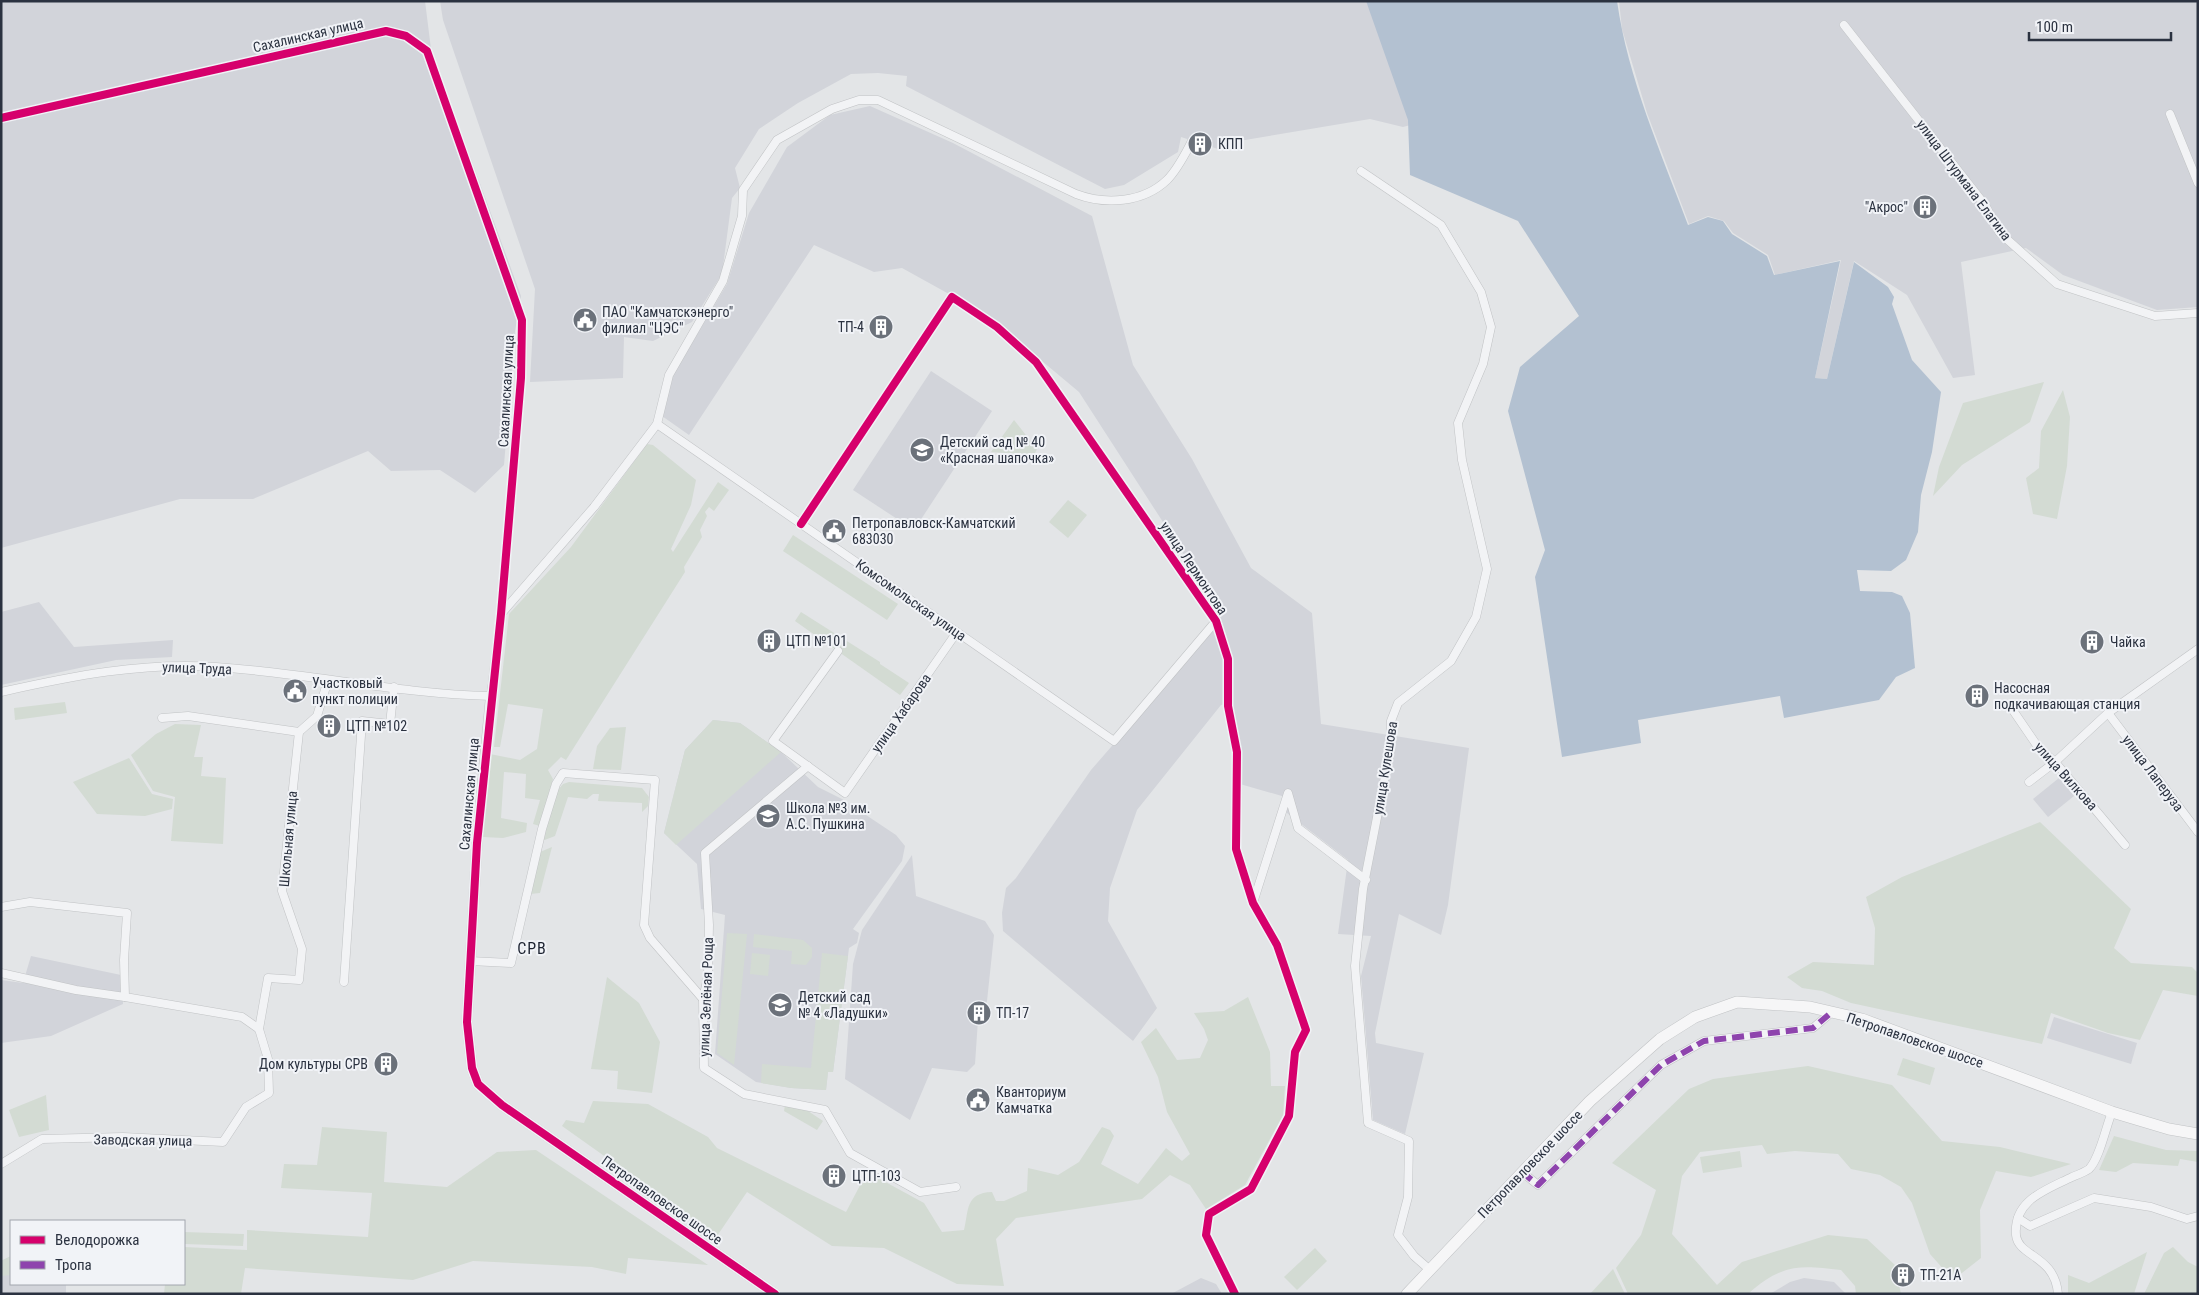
<svg xmlns="http://www.w3.org/2000/svg" width="2199" height="1295" viewBox="0 0 2199 1295" font-family="'Roboto Condensed',sans-serif">
  <style>
    .built { fill: #d2d4da }
    .green { fill: #d3dbd3 }
    .water { fill: #b3c1d1 }
    .lines { fill: none; stroke-linecap: round; stroke-linejoin: round }
    .minor-casing { stroke: #c1c3c5; stroke-width: 9 }
    .tertiary-casing { stroke: #c1c3c5; stroke-width: 11 }
    .secondary-casing { stroke: #c1c3c5; stroke-width: 12 }
    .minor { stroke: #f2f3f5; stroke-width: 8 }
    .tertiary { stroke: #f2f3f5; stroke-width: 10 }
    .secondary { stroke: #f6f6f7; stroke-width: 11 }
    .quiet { stroke: #8e44ad; stroke-width: 6; stroke-dasharray: 12 6; stroke-linecap: butt }
    .cycleway-casing { stroke: #f1f3f7; stroke-width: 11 }
    .cycleway { stroke: #d6006c; stroke-width: 8 }
    .labels { text-anchor: middle; stroke-width: 4; stroke-linejoin: round; paint-order: stroke }
    .street-label { font-size: 14px; fill: #2b3240; stroke: #f1f3f7 }
    .poi-label { font-size: 14px; fill: #2b3240; stroke: #f1f3f7; text-anchor: start }
    .quarter-label { font-size: 16px; letter-spacing: 1px; fill: #1d2331; stroke: #f1f3f7 }
  </style>
  <rect width="100%" height="100%" fill="#e3e5e7"/>
  <!-- built -->
  <g class="built">
    <path d="M1,1H425L431,49L521,296L515,331L504,465L475,493L440,470L391,471L368,451L253,499H180L1,548Z"/>
    <path d="M440,1H1366L1418,123L1403,127L1370,119L1239,141L1218,149L1181,137L1178,152L1124,185L1105,189L906,86L907,76L878,73L851,74L798,103L759,129L735,168L740,188L732,198L722,274L692,322L653,341L624,337L623,378L530,382L535,289L443,20Z"/>
    <path d="M1619,1H2198V307L2157,310L2063,275L2026,248L1961,262L1975,375L1953,378L1907,295L1854,261L1827,379L1815,378L1841,260L1775,275L1768,255L1733,233L1724,221L1708,216L1689,224L1647,113L1622,29Z"/>
    <path d="M870,106L953,143L1092,216L1133,365L1192,459L1251,568L1312,613L1321,724L1469,748L1448,905L1441,935L1399,914L1375,1033L1376,1043L1424,1053L1405,1134L1373,1120L1361,976L1371,936L1338,934L1348,860L1287,813L1282,796L1240,784L1230,703L1221,705L1137,810L1110,888L1108,921L1157,1008L1133,1041L1003,931L1002,913L1006,888L1016,878L1091,770L1212,631V598L1079,392L987,315L902,268L874,272L814,245L689,435L662,416L672,377L727,284L749,213L787,147L830,115Z"/>
    <path d="M931,371L992,411L914,530L853,490Z"/>
    <path d="M39,602L74,647L173,640L172,657L116,660L1,685V612Z"/>
    <path d="M713,720L740,723L781,752L818,787L842,799L896,835L905,846L902,861L853,929L859,933L857,943L849,948L833,1072H828L826,1090L791,1088L756,1082L715,1054L725,915L701,909L697,864L664,833L685,750Z"/>
    <path d="M2059,778L2074,796L2048,817L2033,799Z"/>
    <path d="M912,855L916,896L985,921L994,935L987,1001L982,1020H978L975,1064L967,1072L932,1068L910,1120L845,1079L853,964L862,930Z"/>
    <path d="M31,956L121,975L123,1004L51,1036L1,1043V980L23,983Z"/>
    <path d="M2054,1017L2137,1043L2131,1064L2047,1038Z"/>
    <path d="M11,1256V1284H66V1294H1V1261Z"/>
    <path d="M1201,1278L1216,1284L1222,1294H1171Z"/>
    <path d="M1804,1278L1834,1282L1846,1294H1770L1790,1282Z"/>
  </g>
  <!-- green -->
  <g class="green">
    <path d="M2044,382L2030,422L1962,465L1933,496L1939,467L1963,403Z"/>
    <path d="M2063,390L2070,417L2067,466L2057,519L2033,514L2026,478L2039,468L2041,431Z"/>
    <path d="M1014,420L1037,449L1034,455L991,452Z"/>
    <path d="M647,444L653,445L696,480L691,505L671,549L673,552L718,482L729,490L714,511L709,507L705,512L707,516L700,530L702,537L684,567L685,572L566,760L561,757L548,770L553,779L540,826L533,824L540,800L525,798L526,774L504,772L501,818L527,823L526,832L503,838L483,837L490,754L520,760L537,749L543,709L508,704L500,747H494L509,614L571,547Z"/>
    <path d="M1068,500L1087,515L1068,538L1049,522Z"/>
    <path d="M793,535L898,604L887,620L783,551Z"/>
    <path d="M801,612L880,662V664L909,683L900,695L795,621Z"/>
    <path d="M65,702L67,713L15,720L14,708Z"/>
    <path d="M713,720L740,723L781,752L676,845L664,833L685,750Z"/>
    <path d="M175,724L201,725L194,757H203L201,776L226,778L223,844L171,841L175,797L153,791L131,755L156,734Z"/>
    <path d="M626,727L621,770L593,769L597,746L610,728Z"/>
    <path d="M129,758L152,794L173,799L172,809L145,816L97,814L73,782Z"/>
    <path d="M569,782L642,788L649,797L648,806L642,812V803L598,801L599,794H593L587,799L568,797L555,836L542,841L558,790L563,784Z"/>
    <path d="M2040,822L2131,909L2114,948L2131,963L2192,967L2198,973V996L2163,990L2140,1040L2108,1033L2051,1013L2042,1044L1851,1003L1822,991L1802,988L1787,977L1813,962L1874,965L1875,928L1866,897L1902,877Z"/>
    <path d="M552,847L540,893L530,894L540,852Z"/>
    <path d="M727,933L747,934L734,1065L717,1053Z"/>
    <path d="M754,934L803,940L812,948V957L806,965L791,964L792,951L753,947Z"/>
    <path d="M752,953L770,955L768,976L750,974Z"/>
    <path d="M822,953L848,956L833,1072H828L826,1090L791,1088L761,1083L762,1064L811,1068Z"/>
    <path d="M607,977L639,1003L660,1042L652,1093L617,1089L618,1071L591,1069Z"/>
    <path d="M1248,997L1270,1052L1271,1086H1285L1283,1115L1245,1185L1206,1209L1190,1185L1170,1175L1142,1199L1016,1218L996,1239L1004,1286L957,1284L884,1248L832,1246L747,1192L717,1236L562,1126L566,1120L584,1123L593,1101L648,1104L708,1137L717,1148L846,1212L867,1172L924,1203L942,1232L964,1230C969,1210 965,1193 992,1192L996,1201H1004L1027,1191L1028,1168L1058,1175L1079,1162L1102,1127L1110,1130L1114,1136L1101,1164L1138,1184L1166,1148L1182,1161L1190,1154L1167,1112L1158,1077L1141,1042L1156,1028L1177,1060L1200,1058L1208,1040L1204,1029L1194,1013L1224,1011Z"/>
    <path d="M1903,1058L1935,1068L1930,1085L1897,1075Z"/>
    <path d="M1808,1066L1892,1085L1942,1141L2000,1147L2071,1164L2031,1177L1996,1171L1980,1210L1981,1258L1953,1280L1930,1254L1912,1203L1901,1187L1880,1175L1851,1169L1838,1154L1795,1151L1767,1154L1762,1145L1700,1152L1682,1176L1672,1234L1717,1285L1742,1262L1828,1235L1867,1239L1895,1265L1901,1294H1856L1855,1286L1841,1270C1798,1265 1782,1264 1748,1294H1628L1616,1268L1641,1235L1656,1190L1612,1163L1689,1089L1713,1079Z"/>
    <path d="M46,1095L49,1130L19,1137L9,1110Z"/>
    <path d="M785,1105L808,1111L823,1121L817,1130L784,1111Z"/>
    <path d="M322,1127L387,1132L384,1182L447,1187L497,1152L536,1150L708,1265L628,1258L626,1274L592,1267L473,1261L413,1280L245,1268L241,1294H164L165,1284H184V1247L247,1250V1230L368,1237L372,1193L281,1188L284,1164L317,1165Z"/>
    <path d="M2114,1136L2166,1150L2198,1151V1162L2180,1159L2178,1166L2133,1163L2116,1172L2099,1170Z"/>
    <path d="M1740,1151L1742,1167L1703,1173L1700,1157Z"/>
    <path d="M184,1232L244,1234L243,1246L184,1244Z"/>
    <path d="M2173,1247L2188,1262L2198,1267V1294H2144L2164,1253Z"/>
    <path d="M1315,1248L1327,1261L1297,1290L1284,1277Z"/>
    <path d="M2147,1252L2134,1294H2068V1275L2089,1283Z"/>
    <path d="M11,1256V1275L1,1276V1261Z"/>
    <path d="M1613,1269L1625,1294H1590Z"/>
  </g>
  <!-- water -->
  <path class="water" d="M1366,1H1617C1628,79 1661,152 1688,225L1708,217L1723,221L1732,234L1767,256L1774,275L1840,261L1815,378L1827,379L1854,262L1888,287L1894,297L1892,304L1912,360L1941,392L1932,452L1921,495L1918,532L1906,560L1891,571L1857,570L1860,591L1892,592L1902,596L1910,613L1915,668L1896,677L1879,700L1784,718L1780,696L1638,720L1641,743L1562,757L1535,577L1545,550L1508,411L1520,367L1579,316L1518,221L1410,175L1408,120Z"/>
  <g class="lines">
    <defs>
      <g id="minor">
        <path d="M1844,25L1985,205L2000,233L2057,284L2155,316L2198,313"/>
        <path d="M2170,114L2198,183"/>
        <path d="M1,118L386,31L406,36L427,51L522,320L521,378L500,620L491,696C399,694 308,673 216,667C142,662 72,676 1,692"/>
        <path d="M1361,171L1441,225L1481,292L1491,327L1483,364L1458,423L1462,460L1487,569L1476,617L1451,661L1398,703L1391,721L1390,751L1363,889L1355,966L1368,1123L1409,1141L1408,1197L1398,1235L1414,1256L1430,1270"/>
        <path d="M657,424L1114,741L1216,621"/>
        <path d="M801,524L952,297L997,327L1036,362L1216,621L1228,659V706L1237,752L1236,849L1253,903L1277,945L1306,1030L1295,1052L1289,1116L1251,1189L1209,1214L1206,1235L1235,1294"/>
        <path d="M501,614L594,507L657,424L669,375L723,281L742,216L743,190L777,140L832,109L859,100H878L1076,194C1105,205 1143,203 1167,180C1178,169 1185,154 1192,141"/>
        <path d="M838,651L773,741L845,793L957,632"/>
        <path d="M2010,706L2038,747L2055,762L2125,845"/>
        <path d="M2108,713L2198,832"/>
        <path d="M162,718L188,716L299,732L317,716L328,680"/>
        <path d="M808,766L705,853L709,925L708,976L703,999L704,1068L744,1094L825,1110L850,1153L920,1192L956,1187"/>
        <path d="M2029,782L2055,762L2108,713L2198,649"/>
        <path d="M1253,903L1288,793L1298,828L1366,880"/>
        <path d="M1,907L30,902L127,913L124,960L125,997L242,1017L259,1029L268,1059L269,1093L246,1107L223,1142L123,1137L42,1139L1,1164"/>
        <path d="M470,961L511,963L542,829L556,784L563,773L655,780L644,925L650,938L703,999"/>
        <path d="M1,973L76,990L125,997"/>
        <path d="M344,982L362,721L390,724L394,687"/>
        <path d="M259,1029L268,978L299,980L302,949L282,891L299,732"/>
        <path d="M1522,1172L1538,1185L1661,1065L1704,1041L1813,1028L1832,1012"/>
        <path d="M2018,1218L2030,1226L2094,1198L2151,1207L2187,1219L2198,1216"/>
        <path d="M2058,1294C2055,1255 2018,1257 2016,1235C2013,1200 2046,1190 2072,1177C2077,1175 2085,1172 2089,1169C2100,1158 2106,1126 2112,1112"/>
      </g>
      <path id="tertiary" d="M491,696L477,843L467,1022L472,1068L478,1084L502,1105L775,1294"/>
      <path id="secondary" d="M1407,1294L1590,1101L1660,1039L1695,1017L1737,1002L1810,1007L1862,1019L2112,1112L2169,1129L2198,1134"/>
    </defs>
    <!-- minor casing -->
    <use href="#minor" class="minor-casing"/>
    <!-- tertiary casing -->
    <use href="#tertiary" class="tertiary-casing"/>
    <!-- secondary casing -->
    <use href="#secondary" class="secondary-casing"/>
    <!-- minor -->
    <use href="#minor" class="minor"/>
    <!-- tertiary -->
    <use href="#tertiary" class="tertiary"/>
    <!-- secondary -->
    <use href="#secondary" class="secondary"/>
    <!-- quiet -->
    <path class="quiet" d="M1522,1172L1538,1185L1661,1065L1704,1041L1813,1028L1832,1012"/>
    <defs>
      <g id="cycleway">
        <path d="M1,118L386,31L406,36L427,51L522,320L521,378L501,614L477,843L467,1022L472,1068L478,1084L502,1105L775,1294"/>
        <path d="M801,524L952,297L997,327L1036,362L1216,621L1228,659V706L1237,752L1236,849L1253,903L1277,945L1306,1030L1295,1052L1289,1116L1251,1189L1209,1214L1206,1235L1235,1294"/>
      </g>
    </defs>
    <!-- cycleway casing -->
    <use href="#cycleway" class="cycleway-casing"/>
    <!-- cycleway -->
    <use href="#cycleway" class="cycleway"/>
  </g>
  <!-- icons -->
  <defs>
    <symbol id="building-disc" viewBox="-11 -11 22 22"><circle r="9.5" fill="#6b717a" stroke="#f1f3f7"/><path d="M-4-6H4V6H1V3H-1V6H-4ZM-2.5-4.3h1.7v1.8h-1.7ZM.8-4.3h1.7v1.8H.8ZM-2.5-1h1.7V.8h-1.7ZM.8-1h1.7V.8H.8Z" fill="#fff"/></symbol>
    <symbol id="civic-disc" viewBox="-11 -11 22 22"><circle r="9.5" fill="#6b717a" stroke="#f1f3f7"/><path d="M-.6-6.5H3V-4.5H.6V-3L4-1V1h2V6H-6V1h2V-1L-.6-3ZM-1.2 2.5V6h2.4V2.5Z" fill="#fff"/></symbol>
    <symbol id="school-disc" viewBox="-11 -11 22 22"><circle r="9.5" fill="#6b717a" stroke="#f1f3f7"/><path d="M0-5L7-2L0 1L-7-2ZM-4 1L0 2.5L4 1V4Q0 6-4 4Z" fill="#fff"/></symbol>
  </defs>
  <g fill-rule="evenodd">
    <use href="#building-disc" x="1186" y="130" width="28" height="28"/>
    <use href="#building-disc" x="1911" y="193" width="28" height="28"/>
    <use href="#civic-disc" x="571" y="306" width="28" height="28"/>
    <use href="#building-disc" x="867" y="313" width="28" height="28"/>
    <use href="#school-disc" x="908" y="436" width="28" height="28"/>
    <use href="#civic-disc" x="820" y="517" width="28" height="28"/>
    <use href="#building-disc" x="755" y="627" width="28" height="28"/>
    <use href="#building-disc" x="2078" y="628" width="28" height="28"/>
    <use href="#civic-disc" x="281" y="677" width="28" height="28"/>
    <use href="#building-disc" x="1963" y="682" width="28" height="28"/>
    <use href="#building-disc" x="315" y="712" width="28" height="28"/>
    <use href="#school-disc" x="754" y="802" width="28" height="28"/>
    <use href="#school-disc" x="766" y="991" width="28" height="28"/>
    <use href="#building-disc" x="965" y="999" width="28" height="28"/>
    <use href="#building-disc" x="372" y="1050" width="28" height="28"/>
    <use href="#civic-disc" x="964" y="1086" width="28" height="28"/>
    <use href="#building-disc" x="820" y="1162" width="28" height="28"/>
    <use href="#building-disc" x="1889" y="1261" width="28" height="28"/>
  </g>
  <g class="labels">
    <!-- street labels -->
    <g class="street-label">
      <text transform="translate(308 35) rotate(-13)" y="5">Сахалинская улица</text>
      <text transform="translate(1964 180) rotate(53)" y="5">улица Штурмана Елагина</text>
      <text transform="translate(506 391) rotate(-87)" y="5">Сахалинская улица</text>
      <text transform="translate(1194 568) rotate(56)" y="5">улица Лермонтова</text>
      <text transform="translate(911 600) rotate(35)" y="5">Комсомольская улица</text>
      <text transform="translate(197 668) rotate(2)" y="5">улица Труда</text>
      <text transform="translate(901 713) rotate(-55)" y="5">улица Хабарова</text>
      <text transform="translate(1385 768) rotate(-81)" y="5">улица Кулешова</text>
      <text transform="translate(2153 773) rotate(53)" y="5">улица Лаперуза</text>
      <text transform="translate(2066 776) rotate(48)" y="5">улица Вилкова</text>
      <text transform="translate(469 794) rotate(-85)" y="5">Сахалинская улица</text>
      <text transform="translate(288 839) rotate(-85)" y="5">Школьная улица</text>
      <text transform="translate(706 997) rotate(-88)" y="5">улица Зелёная Роща</text>
      <text transform="translate(1915 1040) rotate(19)" y="5">Петропавловское шоссе</text>
      <text transform="translate(143 1140) rotate(1)" y="5">Заводская улица</text>
      <text transform="translate(1530 1164) rotate(-46)" y="5">Петропавловское шоссе</text>
      <text transform="translate(662 1200) rotate(35)" y="5">Петропавловское шоссе</text>
    </g>
    <!-- poi labels -->
    <g class="poi-label">
      <text x="1218" y="149">КПП</text>
      <text x="1908" y="212" text-anchor="end">"Акрос"</text>
      <text x="602" y="317">ПАО "Камчатскэнерго"<tspan x="602" dy="16">филиал "ЦЭС"</tspan></text>
      <text x="864" y="332" text-anchor="end">ТП-4</text>
      <text x="940" y="447">Детский сад № 40<tspan x="940" dy="16">«Красная шапочка»</tspan></text>
      <text x="852" y="528">Петропавловск-Камчатский<tspan x="852" dy="16">683030</tspan></text>
      <text x="786" y="646">ЦТП №101</text>
      <text x="2110" y="647">Чайка</text>
      <text x="312" y="688">Участковый<tspan x="312" dy="16">пункт полиции</tspan></text>
      <text x="1994" y="693">Насосная<tspan x="1994" dy="16">подкачивающая станция</tspan></text>
      <text x="346" y="731">ЦТП №102</text>
      <text x="786" y="813">Школа №3 им.<tspan x="786" dy="16">А.С. Пушкина</tspan></text>
      <text x="798" y="1002">Детский сад<tspan x="798" dy="16">№ 4 «Ладушки»</tspan></text>
      <text x="996" y="1018">ТП-17</text>
      <text x="368" y="1069" text-anchor="end">Дом культуры СРВ</text>
      <text x="996" y="1097">Кванториум<tspan x="996" dy="16">Камчатка</tspan></text>
      <text x="852" y="1181">ЦТП-103</text>
      <text x="1920" y="1280">ТП-21А</text>
    </g>
    <!-- quarter labels -->
    <g class="quarter-label">
      <text x="532" y="954">СРВ</text>
    </g>
  </g>
  <!-- border -->
  <rect width="2199" height="1295" fill="none" stroke="#2b3240" stroke-width="5"/>
  <!-- legend -->
  <rect x="10" y="1220" width="175" height="65" fill="#f1f3f7" stroke="#a2a6ae"/>
  <rect x="20" y="1236" width="25" height="8" fill="#d6006c" stroke="#a2a6ae"/>
  <text x="55" y="1245" font-size="15" fill="#2b3240">Велодорожка</text>
  <rect x="20" y="1261" width="25" height="8" fill="#8e44ad" stroke="#a2a6ae"/>
  <text x="55" y="1270" font-size="15" fill="#2b3240">Тропа</text>
  <!-- scale -->
  <path d="M2029 32v8h142v-8" fill="none" stroke="#2b3240" stroke-width="2.5"/>
  <text x="2036" y="32" font-size="15" fill="#2b3240" stroke="#f1f3f7" stroke-width="4" paint-order="stroke">100 m</text>
</svg>
